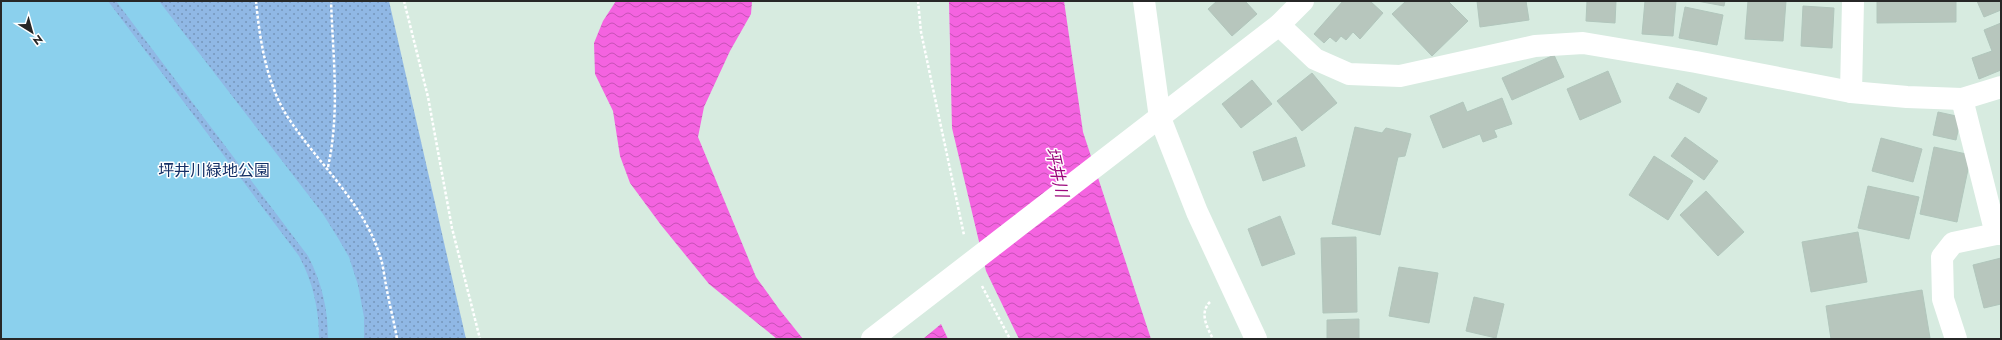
<svg xmlns="http://www.w3.org/2000/svg" width="2002" height="340" viewBox="0 0 2002 340" font-family="Jost,'Noto Sans JP',sans-serif">
  <style>
    .grass { fill: url(#grass-dots) }
    .pitch { fill: #8bd0ed }
    .water { fill: url(#water-waves) }
    .building { fill: #b7c6bd; stroke: #b1c6bc }
    .lines { fill: none; stroke-linecap: round; stroke-linejoin: round }
    .path { stroke: #fff; stroke-width: 2.5; stroke-dasharray: 3 2; stroke-linecap: butt }
    .minor { stroke: #fff; stroke-width: 22 }
    .labels { text-anchor: middle; stroke-width: 3; stroke-linejoin: round; paint-order: stroke }
    .park-label { font-size: 16px; fill: #153066; stroke: #fff }
    .water-label { font-size: 17px; font-style: italic; fill: #9b077b; stroke: #fff }
  </style>
  <defs>
    <pattern id="grass-dots" width="8" height="8" patternUnits="userSpaceOnUse"><rect width="8" height="8" fill="#90b8e5"/><path d="M2 2h.1M6 6h.1" fill="none" stroke="#7696ba" stroke-width="1.8" stroke-linecap="round"/></pattern>
    <pattern id="water-waves" width="16" height="10" patternUnits="userSpaceOnUse"><rect width="16" height="10" fill="#f463e0"/><path d="M0 5q4-4 8 0t8 0" fill="none" stroke="#c652b6"/></pattern>
  </defs>
  <rect width="100%" height="100%" fill="#d7ebe0"/>
  <!-- grass -->
  <path class="grass" d="M1,1H389L466,339H1Z"/>
  <!-- pitch -->
  <g class="pitch">
    <path d="M1,1H108L299,256C313,282 319,309 319,339H1Z"/>
    <path d="M116,1H159L323,214L338,238L349,257L358,285L364,317V339H328C328,309 322,283 308,256Z"/>
  </g>
  <!-- water -->
  <g class="water">
    <path d="M616,1H752L751,14L730,51L704,107L698,137L756,277L779,309L803,339H777L709,284L661,225L630,183L620,156L613,111L595,74L594,43L603,21Z"/>
    <path d="M949,1H1064L1083,132L1151,339H1019L986,271L952,128Z"/>
    <path d="M941,324L948,339H923Z"/>
  </g>
  <!-- building -->
  <g class="building">
    <path d="M1217,1H1245L1257,14L1232,36L1208,9Z"/>
    <path d="M1343,1H1370L1383,13L1360,39L1353,32L1346,40L1341,36L1336,42L1330,37L1324,43L1314,34Z"/>
    <path d="M1406,1H1448L1468,21L1432,56L1392,14Z"/>
    <path d="M1477,1H1526L1529,20L1480,27Z"/>
    <path d="M1587,1H1616L1615,23L1586,21Z"/>
    <path d="M1645,1H1676L1673,36L1642,34Z"/>
    <path d="M1697,1H1725L1724,6Z"/>
    <path d="M1748,1H1786L1783,41L1745,39Z"/>
    <path d="M1877,1H1956V22L1877,23Z"/>
    <path d="M1977,1H2001V10L1984,17Z"/>
    <path d="M1803,6L1834,8L1832,48L1801,46Z"/>
    <path d="M1685,7L1723,15L1717,45L1679,38Z"/>
    <path d="M2001,23V70L1979,79L1972,58L1992,51L1984,30Z"/>
    <path d="M1554,55L1564,77L1512,100L1502,78Z"/>
    <path d="M1608,71L1621,102L1580,120L1567,89Z"/>
    <path d="M1312,73L1337,103L1302,131L1277,101Z"/>
    <path d="M1252,80L1272,104L1241,128L1222,104Z"/>
    <path d="M1677,83L1707,98L1699,113L1669,98Z"/>
    <path d="M1502,98L1512,124L1494,130L1497,137L1483,142L1480,134L1443,148L1430,116L1463,102L1467,112Z"/>
    <path d="M1938,112L1961,117L1956,140L1933,135Z"/>
    <path d="M1355,127L1382,133L1386,128L1411,134L1405,156L1398,157L1380,235L1332,224Z"/>
    <path d="M1296,137L1305,166L1263,181L1253,152Z"/>
    <path d="M1685,137L1718,161L1704,180L1671,156Z"/>
    <path d="M1881,138L1922,149L1913,182L1872,171Z"/>
    <path d="M1934,147L1971,155L1957,222L1920,214Z"/>
    <path d="M1654,156L1693,181L1668,220L1629,195Z"/>
    <path d="M1868,186L1919,197L1909,239L1858,228Z"/>
    <path d="M1706,191L1744,232L1718,256L1680,215Z"/>
    <path d="M1280,216L1295,254L1262,266L1248,229Z"/>
    <path d="M1858,232L1867,282L1811,292L1802,242Z"/>
    <path d="M1356,237L1357,312L1323,313L1321,238Z"/>
    <path d="M2001,258V304L1984,308L1973,265Z"/>
    <path d="M1399,267L1438,273L1429,323L1389,316Z"/>
    <path d="M1922,290L1930,338L1831,339L1826,306Z"/>
    <path d="M1474,297L1504,304L1496,338L1466,331Z"/>
    <path d="M1359,319V339H1327V320Z"/>
  </g>
  <g class="lines">
    <!-- path -->
    <g class="path">
      <path d="M256,1C260,42 267,88 291,122C320,165 362,202 379,253C383,263 384,275 386,285C389,303 394,321 397,339"/>
      <path d="M404,1L428,97L452,228L480,339"/>
      <path d="M918,1L921,32L964,235"/>
      <path d="M328,167C340,113 333,56 331,1"/>
      <path d="M982,286L1010,339"/>
      <path d="M1210,302C1199,313 1207,327 1213,339"/>
    </g>
    <!-- minor -->
    <g class="minor">
      <path d="M1144,1L1160,118L1197,212L1256,339"/>
      <path d="M1279,25L1315,59L1349,74L1400,76L1535,46L1583,43L1696,62L1851,92L1907,97L1962,99L2001,87"/>
      <path d="M1851,92L1853,1"/>
      <path d="M1962,99L1996,234H2001"/>
      <path d="M872,339L1279,25L1303,1"/>
      <path d="M1956,339L1943,299L1942,257L1953,243L1996,234"/>
    </g>
  </g>
  <g class="labels">
    <!-- park labels -->
    <g class="park-label">
      <text x="214" y="176">坪井川緑地公園</text>
    </g>
    <!-- water labels -->
    <g class="water-label">
      <text transform="translate(1057 172) rotate(77)" y="6">坪井川</text>
    </g>
  </g>
  <!-- border -->
  <rect width="2002" height="340" fill="none" stroke="#272727" stroke-width="4"/>
  <!-- north arrow -->
  <g transform="translate(32 32) rotate(143)" stroke="#ffffff" stroke-width="3" paint-order="stroke">
  <path d="M0-3L7 15L0 10L-7 15Z" fill="#272727"/>
  <text y="-6" font-size="11" font-weight="bold" text-anchor="middle" fill="#272727">N</text>
  </g>
</svg>
